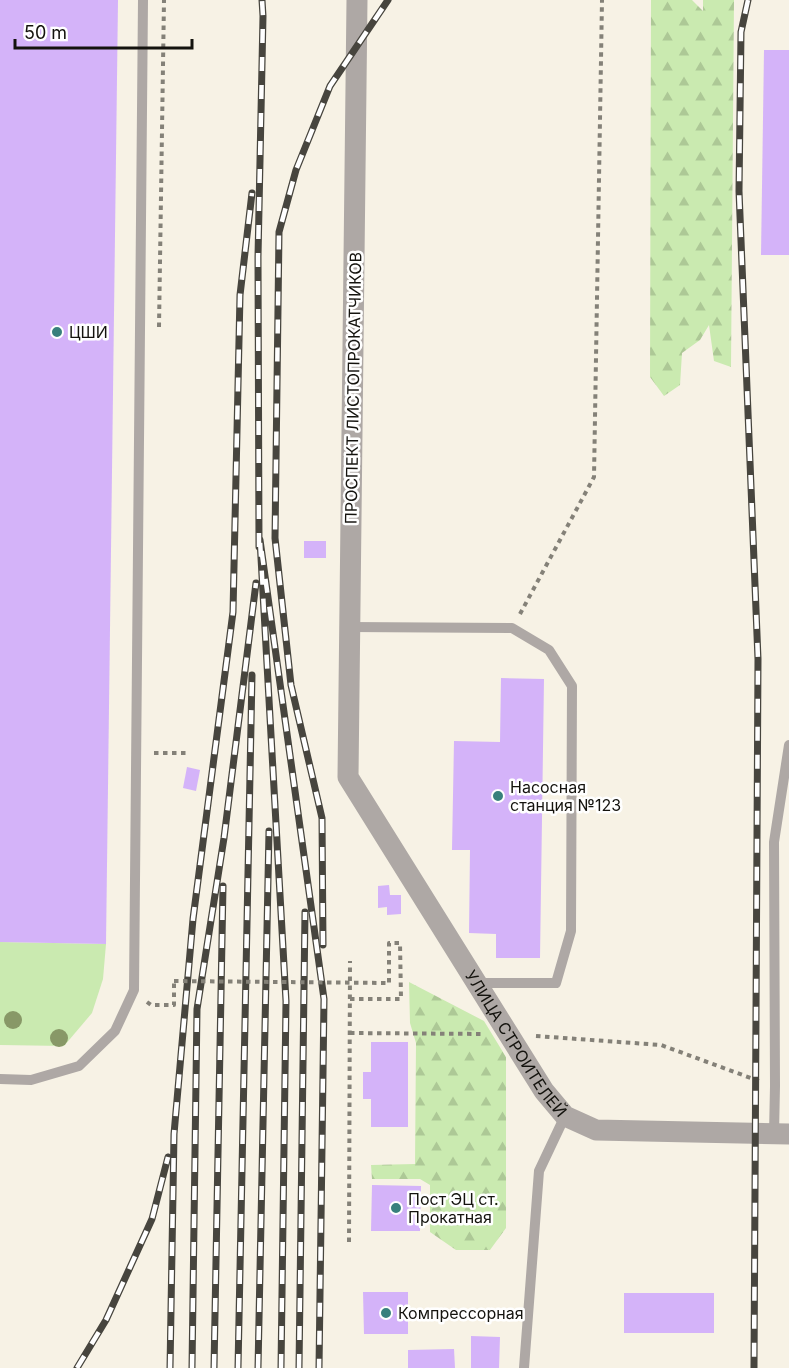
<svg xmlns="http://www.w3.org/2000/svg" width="789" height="1368" viewBox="0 0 789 1368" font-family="Inter,sans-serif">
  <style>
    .grass { fill: #caeab0 }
    .forest { fill: url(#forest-firs) }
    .building { fill: #d4b3f9 }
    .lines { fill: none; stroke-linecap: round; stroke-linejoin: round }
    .path { stroke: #848178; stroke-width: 4; stroke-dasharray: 4.5 4.5; stroke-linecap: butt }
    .lane { stroke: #aea8a5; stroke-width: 10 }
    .street { stroke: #aea8a5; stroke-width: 21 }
    .rail-casing { stroke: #47453e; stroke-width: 7 }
    .rail { stroke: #fff; stroke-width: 4.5; stroke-dasharray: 14; stroke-linecap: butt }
    .path-bridge { stroke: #848178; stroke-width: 4; stroke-dasharray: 4.5 4.5; stroke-linecap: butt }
    .tree { fill: #889867 }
    .poi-dot { fill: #38807d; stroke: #fff; stroke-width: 2 }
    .labels { text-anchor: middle; stroke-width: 5; stroke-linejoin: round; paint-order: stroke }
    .poi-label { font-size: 16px; fill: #14130e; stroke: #fff; text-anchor: start }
    .street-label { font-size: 16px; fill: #14130e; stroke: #fff }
  </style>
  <defs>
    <pattern id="forest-firs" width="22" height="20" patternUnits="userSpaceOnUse" patternTransform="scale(1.5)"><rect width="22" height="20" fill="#caeab0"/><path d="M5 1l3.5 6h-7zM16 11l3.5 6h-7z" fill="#adc896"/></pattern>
  </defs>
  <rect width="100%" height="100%" fill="#f7f2e5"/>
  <!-- grass -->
  <path class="grass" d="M0,942L106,944L103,979L92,1013L64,1046L0,1045Z"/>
  <!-- forest -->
  <g class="forest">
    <path d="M651,0H692L703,11V0H734L731,367L714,361L709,325L700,340L682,353L680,385L664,396L650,377Z"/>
    <path d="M409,982L484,1021L506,1057V1228L490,1250H456L430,1232V1185L420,1179H372L371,1165L415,1164L416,1043L410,1023Z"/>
  </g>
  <!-- building -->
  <g class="building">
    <path d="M0,0H118L106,944L0,942Z"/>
    <path d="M764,50H789V255H761Z"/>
    <rect x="304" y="541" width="22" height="17"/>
    <path d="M501,678L544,679L540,958H496V934L469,933L470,850H452L454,741L500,742Z"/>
    <path d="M187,767L200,770L196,791L183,788Z"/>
    <path d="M389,885L390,895H401V914L387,915V907L378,908V886Z"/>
    <path d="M371,1042H408V1127H371V1099H363V1072H371Z"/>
    <path d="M372,1185L421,1186L420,1231H371Z"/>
    <path d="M363,1292H408V1334H364Z"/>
    <rect x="624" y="1293" width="90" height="40"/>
    <path d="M471,1336L500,1337L499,1368H471Z"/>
    <path d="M454,1349L455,1368H408V1350Z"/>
  </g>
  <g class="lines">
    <!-- path -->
    <g class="path">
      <path d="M159,327L164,0"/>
      <path d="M520,614L594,477L602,0"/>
      <path d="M154,753H188"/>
      <path d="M350,999H401L400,943H389V983"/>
      <path d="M147,1002L151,1005H174V981"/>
      <path d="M350,1033L484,1034"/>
      <path d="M536,1036L661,1045L759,1081"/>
      <path d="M349,1242L350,961"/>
    </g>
    <!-- lane -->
    <g class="lane">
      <path d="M350,627L512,628L549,650L572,686L571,931L556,983H477"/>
      <path d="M0,1079L31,1080L79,1066L115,1031L134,990L143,0"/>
      <path d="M774,1134L775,1086L774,842L789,745"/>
      <path d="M524,1368L539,1171L565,1116"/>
    </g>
    <!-- street -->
    <path class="street" id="s1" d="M357,0L348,777L544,1091L565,1116L596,1130L789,1134"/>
    <defs>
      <g id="rail">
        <path d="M748,0L741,32L739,191L758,659L754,1368"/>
        <path d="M259,547L258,257L263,16L262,0"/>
        <path d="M323,945L322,818L291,685L275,538L279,232L296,170L330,86L388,0"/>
        <path d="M77,1368L106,1320L152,1219L168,1157"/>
        <path d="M170,1368L174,1134L193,919L233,612L240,295L252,193"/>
        <path d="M192,1368L197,1009L224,838L256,583"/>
        <path d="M214,1368L223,886"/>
        <path d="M238,1368L252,675"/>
        <path d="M258,1368L269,831"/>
        <path d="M281,1368L286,1001L260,540L324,999L319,1368"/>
        <path d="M299,1368L305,912"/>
      </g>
    </defs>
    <!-- rail casing -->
    <use href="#rail" class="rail-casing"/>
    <!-- rail -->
    <use href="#rail" class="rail"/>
    <!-- path-bridge -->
    <path class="path-bridge" d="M174,981L389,983"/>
  </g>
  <!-- trees -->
  <g class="tree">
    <circle cx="13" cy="1020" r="9"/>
    <circle cx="59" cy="1038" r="9"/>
  </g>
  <!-- markers -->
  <g class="poi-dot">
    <circle cx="57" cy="332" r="6"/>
    <circle cx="498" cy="796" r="6"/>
    <circle cx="396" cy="1208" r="6"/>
    <circle cx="386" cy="1313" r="6"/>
  </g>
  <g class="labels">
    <!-- poi labels -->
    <g class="poi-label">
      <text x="69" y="338">ЦШИ</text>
      <text x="510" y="793">Насосная<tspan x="510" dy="18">станция №123</tspan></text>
      <text x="408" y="1205">Пост ЭЦ ст.<tspan x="408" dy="18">Прокатная</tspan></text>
      <text x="398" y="1319">Компрессорная</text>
    </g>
    <!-- street labels -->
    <g class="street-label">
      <text transform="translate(353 388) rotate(-89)" y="6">ПРОСПЕКТ ЛИСТОПРОКАТЧИКОВ</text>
      <text dy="6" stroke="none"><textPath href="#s1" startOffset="1092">УЛИЦА СТРОИТЕЛЕЙ</textPath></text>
    </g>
  </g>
  <!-- scale -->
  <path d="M15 39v9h177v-9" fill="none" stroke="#14130e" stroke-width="3"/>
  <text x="24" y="39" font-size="18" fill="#14130e" stroke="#ffffff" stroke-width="4.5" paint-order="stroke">50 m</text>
</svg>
